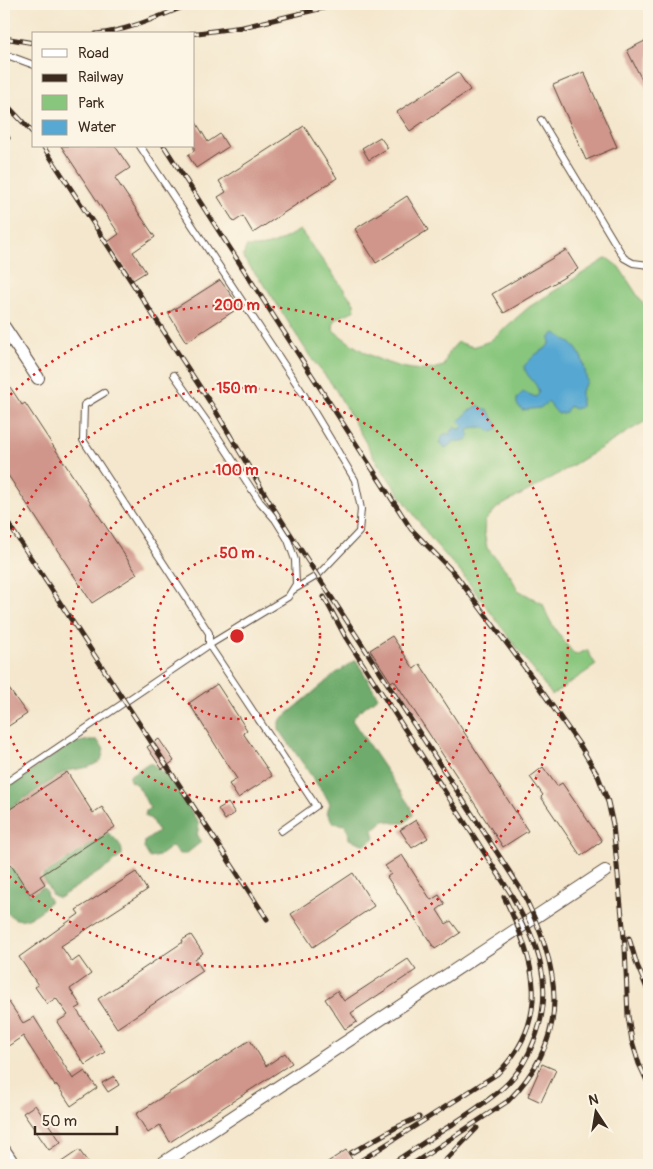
<svg xmlns="http://www.w3.org/2000/svg" width="653" height="1169" viewBox="0 0 653 1169" font-family="Pangolin,sans-serif">
  <style>
    .green { fill: #88c67d; stroke: #62784e }
    .forest { fill: #6eab6c; stroke: #546a45 }
    .water { fill: #57a8d2; stroke: #496978 }
    .building { fill: #d0968b }
    .lines { fill: none; stroke-linecap: round; stroke-linejoin: round }
    .service-casing { stroke: #574638; stroke-width: 8 }
    .minor-casing { stroke: #574638; stroke-width: 14 }
    .service { stroke: #fff; stroke-width: 6 }
    .minor { stroke: #fff; stroke-width: 12 }
    .rail-casing { stroke: #3b2a1e; stroke-width: 5 }
    .rail { stroke: #fcf5e5; stroke-width: 3; stroke-dasharray: 9; stroke-linecap: butt }
    .ring { fill: none; stroke: #d62828; stroke-width: 2.5; stroke-dasharray: 2.5 5 }
    .centre { fill: #d62828; stroke: #fcf5e5; stroke-width: 2.5 }
    .ring-label { font-size: 15px; text-anchor: middle; font-weight: bold; fill: #d62828; stroke: #fcf5e5; stroke-width: 4; stroke-linejoin: round; paint-order: stroke }
  </style>
  <rect width="100%" height="100%" fill="#fcf5e5"/>
  <filter id="ink" filterUnits="userSpaceOnUse"><feTurbulence type="fractalNoise" baseFrequency=".02" numOctaves="2"/><feDisplacementMap in="SourceGraphic" scale="10" xChannelSelector="R" yChannelSelector="G"/><feConvolveMatrix kernelMatrix="1 2 1 2 8 2 1 2 1" color-interpolation-filters="sRGB"/></filter>
  <filter id="wash" filterUnits="userSpaceOnUse"><feTurbulence type="fractalNoise" baseFrequency=".0096" numOctaves="4" result="noise"/><feDisplacementMap in="SourceGraphic" scale="20" xChannelSelector="R" yChannelSelector="G"/><feGaussianBlur stdDeviation="1.12" result="paint"/><feColorMatrix in="noise" values="0 0 0 0 0 0 0 0 0 0 0 0 0 0 0 0 0 1.4 0 .05"/><feComposite in="paint" operator="in"/></filter>
  <g filter="url(#wash)">
    <rect width="100%" height="100%" fill="#f4e7cd"/>
    <!-- green -->
    <path class="green" d="M300,230L354,303L355,310L334,320L333,330C360,352 389,369 425,370C431,370 438,367 444,366L448,353L458,342L473,347L490,341L529,307L607,258L619,267L647,310L649,313V419L553,477L497,508L485,521L484,532L487,548L510,575L518,590L543,604C549,624 562,639 575,655L587,650L596,665L552,695L462,574L432,540L378,464L334,387L311,358L266,287L243,258L246,247C271,248 278,242 300,230Z"/>
    <!-- forest -->
    <g class="forest">
      <path d="M356,660L378,697L358,712L352,720L410,806L413,815L405,823H394L384,820L373,830L375,838L365,845L349,839L348,830L345,825L333,823L327,813L330,803L279,729V721L335,674Z"/>
      <path d="M89,740H97L104,749L101,761L89,767L66,771L4,812V790L70,744Z"/>
      <path d="M150,762L172,781L199,824L197,836L201,842L186,854H179L172,846L159,856L150,858L144,848L145,841L158,832L151,819L145,816L146,811L150,808C143,798 142,786 130,781L129,776Z"/>
      <path d="M108,833C116,839 123,845 122,855L110,865L59,898L52,895L42,876Z"/>
      <path d="M4,863L7,868L11,867L30,895L43,887L47,892L46,894L50,900C45,910 28,922 16,919C11,917 7,913 4,909Z"/>
    </g>
    <!-- water -->
    <g class="water">
      <path d="M555,333C580,347 583,355 587,382L581,391V407L575,409L569,406L566,412L558,414L548,402L540,408L522,410L517,404V398L523,392L536,397L539,393C537,381 526,378 524,366L536,354L545,349L550,343V337Z"/>
      <path d="M479,405L484,410H488L498,426L496,430L492,432C486,426 476,426 469,429L468,433L470,436L467,440L453,442L446,448L439,443L444,434H450L455,426L457,429H461L463,426L459,421L468,412Z"/>
    </g>
    <g id="blocks">
      <!-- building -->
      <g class="building">
        <path d="M649,39V94L627,50Z"/>
        <path d="M458,72L470,90L410,131L397,112Z"/>
        <path d="M584,72L617,147L586,160L553,85Z"/>
        <path d="M194,119L208,142L220,134L228,147L196,168L188,155L194,151Z"/>
        <path d="M304,126L337,178L253,233L243,216L234,222L218,197L226,192L219,181Z"/>
        <path d="M380,137L388,148L369,160L362,148Z"/>
        <path d="M61,146H115L130,168L115,178L155,237L133,252L146,272L133,280L108,242L119,234Z"/>
        <path d="M407,196L428,230L376,263L355,229Z"/>
        <path d="M566,250L578,269L504,313L492,294Z"/>
        <path d="M220,280L240,307L186,342L168,313Z"/>
        <path d="M4,378L22,405L25,403L137,574L92,603L4,469Z"/>
        <path d="M392,636L414,669L420,664L528,831L503,847L394,680L391,682L370,650Z"/>
        <path d="M4,682L27,714L4,729Z"/>
        <path d="M217,684L247,730L243,733L272,776L238,798L229,784L237,779L189,703Z"/>
        <path d="M159,739L174,761L162,769L147,747Z"/>
        <path d="M543,767L557,786L562,783L602,841L581,856L541,797L543,795L530,777Z"/>
        <path d="M67,772L93,813L102,807L115,827L40,876L45,884L30,894L11,865L7,868L4,863V813Z"/>
        <path d="M228,803L235,813L225,820L218,809Z"/>
        <path d="M416,820L428,838L412,848L400,830Z"/>
        <path d="M402,855L431,900L439,895L445,904L437,910L446,924L451,921L460,933L435,949L387,877L391,874L385,866Z"/>
        <path d="M136,872L147,890L61,946L72,962L79,957L91,974L70,989L81,1006L76,1009L105,1052L85,1065L57,1022L68,1015L56,998L47,1004L35,987L38,985L19,957L79,914L76,910Z"/>
        <path d="M353,873L374,906L313,947L291,914Z"/>
        <path d="M191,935L203,953L195,959L203,971L117,1028L98,999L183,942L182,940Z"/>
        <path d="M408,959L416,970L351,1013L357,1022L345,1029L325,999L337,991L344,1001Z"/>
        <path d="M4,995L23,1023L34,1017L73,1079L85,1071L97,1088L71,1106L57,1085L55,1086L23,1036L4,1049Z"/>
        <path d="M250,1040L266,1066L285,1053L292,1063L170,1142L160,1125L148,1133L136,1114Z"/>
        <path d="M542,1064L556,1070L541,1102L528,1096Z"/>
        <path d="M114,1076L119,1085L108,1092L102,1083Z"/>
        <path d="M35,1105L61,1142L49,1150L23,1113Z"/>
        <path d="M79,1150L90,1165H57Z"/>
        <path d="M346,1150L356,1165H323Z"/>
      </g>
    </g>
  </g>
  <g filter="url(#ink)">
    <use href="#blocks" fill-opacity="0" stroke="#574638" stroke-width="1"/>
    <g class="lines">
      <defs>
        <g id="service">
          <path d="M4,54L34,65"/>
          <path d="M541,120L624,258L633,263L649,265"/>
          <path d="M140,146L304,395L355,480L361,509L359,532L318,575L293,590"/>
          <path d="M104,393L84,405L83,440L209,633V645L288,597L296,584L295,560L288,540L275,519L260,502L217,436L174,375"/>
          <path d="M4,784L209,645L316,806L281,831"/>
        </g>
        <g id="minor">
          <path d="M4,327L38,378"/>
          <path d="M4,1150L14,1165"/>
          <path d="M160,1165L605,871"/>
        </g>
      </defs>
      <!-- service casing -->
      <use href="#service" class="service-casing"/>
      <!-- minor casing -->
      <use href="#minor" class="minor-casing"/>
      <!-- service -->
      <use href="#service" class="service"/>
      <!-- minor -->
      <use href="#minor" class="minor"/>
      <defs>
        <g id="rail">
          <path d="M96,34C129,31 161,15 191,4"/>
          <path d="M190,34L243,27L340,4"/>
          <path d="M4,38L34,43"/>
          <path d="M4,102L34,134"/>
          <path d="M4,133L8,138"/>
          <path d="M43,146L215,410L269,501L522,891C560,968 574,1034 508,1101L411,1165"/>
          <path d="M164,146L411,529L455,574L534,680L581,747L598,776L608,802L613,825L625,947L628,1016L632,1041L639,1064L649,1085"/>
          <path d="M4,517L267,919"/>
          <path d="M324,597L346,638L511,894C538,943 556,986 534,1041C528,1057 520,1071 508,1083C492,1099 472,1111 453,1124C432,1137 411,1151 390,1165"/>
          <path d="M629,938L637,965L649,993"/>
          <path d="M351,1153L395,1128L419,1117"/>
          <path d="M357,1163L497,1074C553,1019 535,959 504,897"/>
          <path d="M441,1165L477,1128"/>
        </g>
      </defs>
      <!-- rail casing -->
      <use href="#rail" class="rail-casing"/>
      <!-- rail -->
      <use href="#rail" class="rail"/>
    </g>
  </g>
  <!-- distance rings -->
  <g class="ring">
    <circle cx="237" cy="636" r="83"/>
    <circle cx="237" cy="636" r="166"/>
    <path d="M4 551A248 248 0 1 1 4 721"/>
    <path d="M5 400A331 331 0 1 1 5 872"/>
  </g>
  <circle cx="237" cy="636" r="8" class="centre"/>
  <g class="ring-label">
    <text x="237" y="310">200 m</text>
    <text x="237" y="393">150 m</text>
    <text x="237" y="475">100 m</text>
    <text x="237" y="558">50 m</text>
  </g>
  <!-- margin -->
  <rect width="653" height="1169" fill="none" stroke="#fcf5e5" stroke-width="20"/>
  <!-- legend -->
  <rect x="32" y="32" width="162" height="115" fill="#fcf5e5" stroke="#afa495"/>
  <rect x="42" y="49" width="25" height="8" fill="#ffffff" stroke="#afa495"/>
  <text x="78" y="58" font-size="15" fill="#3b2a1e">Road</text>
  <rect x="42" y="74" width="25" height="8" fill="#3b2a1e" stroke="#afa495"/>
  <text x="78" y="82" font-size="15" fill="#3b2a1e">Railway</text>
  <rect x="42" y="95" width="25" height="15" fill="#88c67d" stroke="#afa495"/>
  <text x="78" y="108" font-size="15" fill="#3b2a1e">Park</text>
  <rect x="42" y="120" width="25" height="15" fill="#57a8d2" stroke="#afa495"/>
  <text x="78" y="132" font-size="15" fill="#3b2a1e">Water</text>
  <!-- north arrow -->
  <g transform="translate(596 1112) rotate(348)" stroke="#fcf5e5" stroke-width="4" paint-order="stroke">
  <path d="M0-4L9 19L0 12L-9 19Z" fill="#3b2a1e"/>
  <text y="-8" font-size="14" font-weight="bold" text-anchor="middle" fill="#3b2a1e">N</text>
  </g>
  <!-- scale -->
  <path d="M35 1126v8h82v-8" fill="none" stroke="#3b2a1e" stroke-width="2.5"/>
  <text x="42" y="1126" font-size="15" fill="#3b2a1e" stroke="#fcf5e5" stroke-width="4" paint-order="stroke">50 m</text>
</svg>
